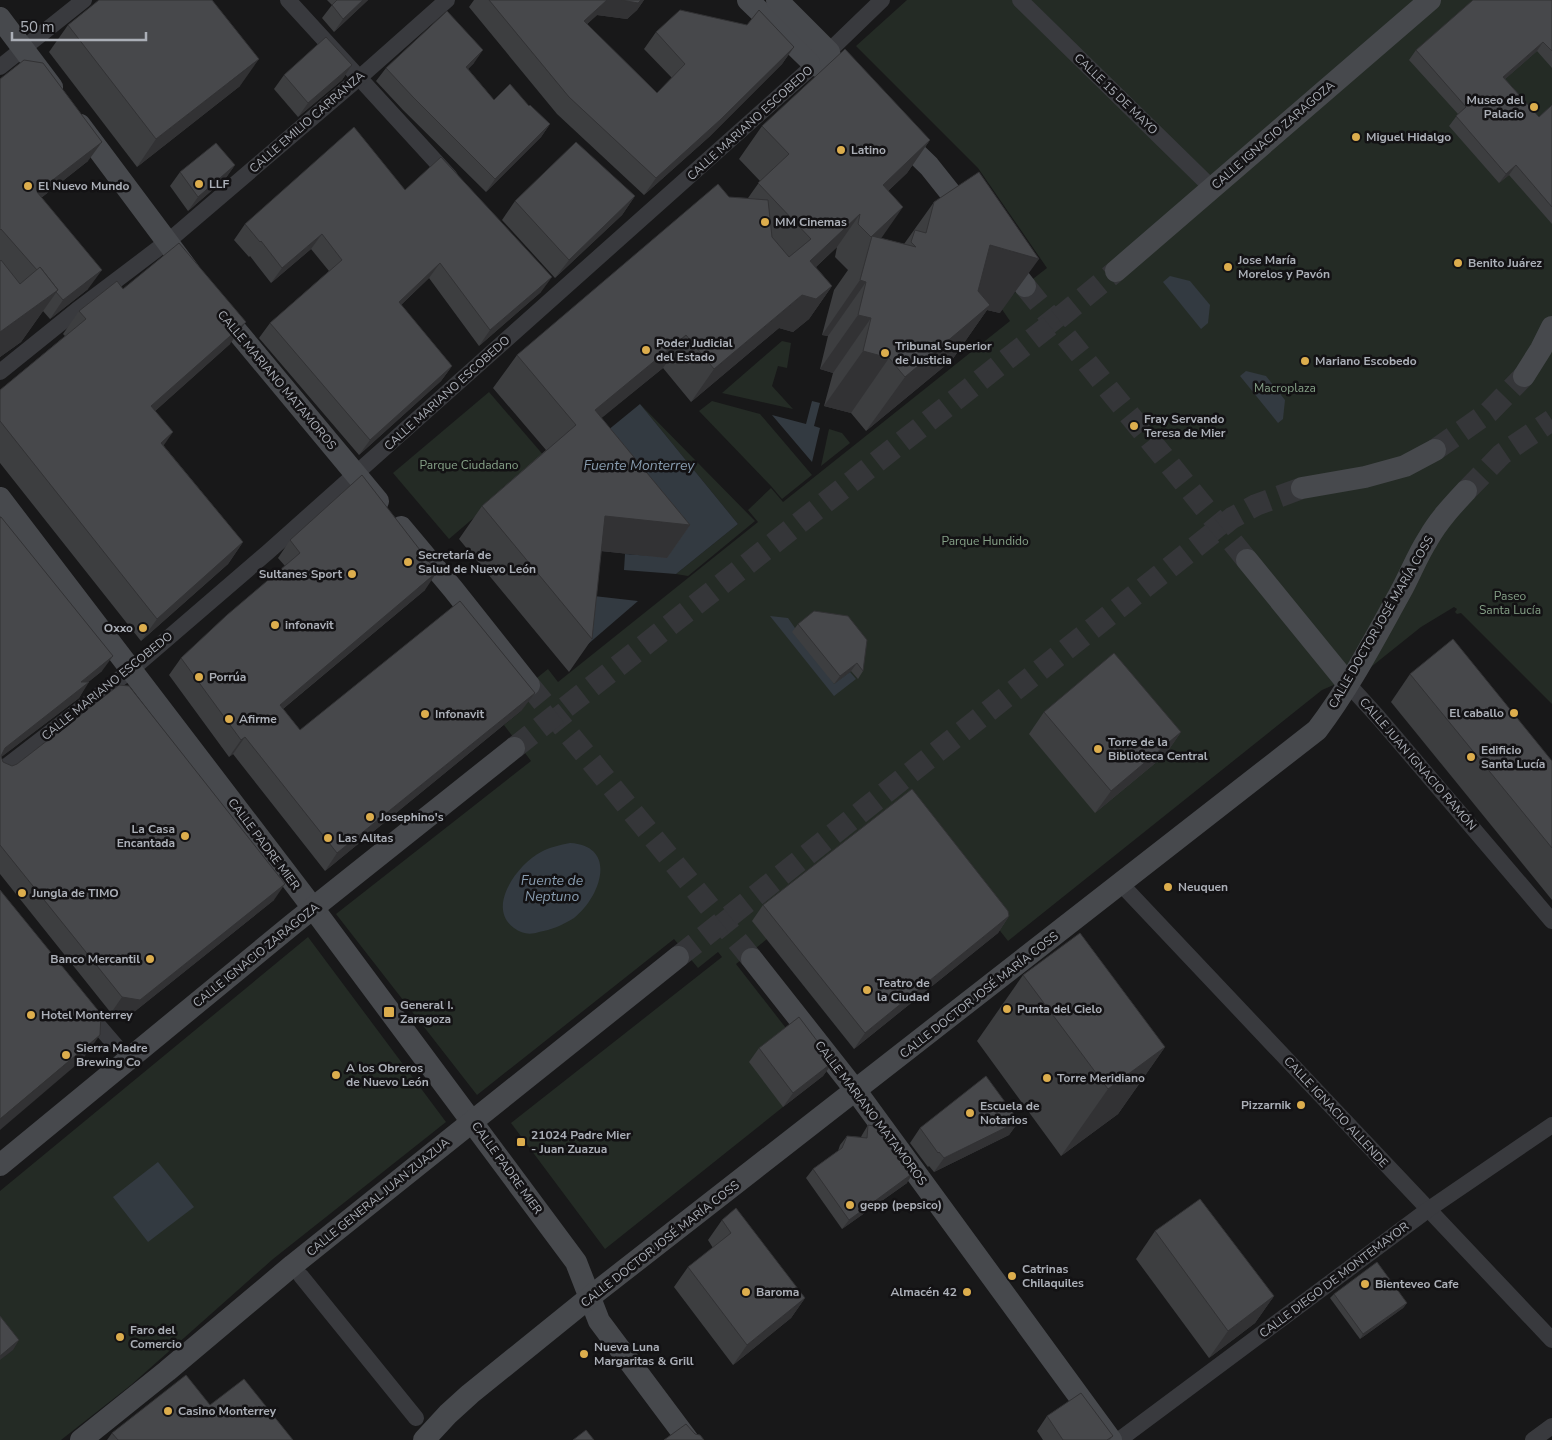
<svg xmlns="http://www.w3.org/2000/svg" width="1552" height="1440" viewBox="0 0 1552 1440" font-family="'Nunito Sans',sans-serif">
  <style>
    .green { fill: #242b25 }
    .water { fill: #333a41 }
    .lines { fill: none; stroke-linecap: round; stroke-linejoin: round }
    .secondary-tunnel { stroke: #353639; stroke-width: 22; stroke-dasharray: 22 11; stroke-linecap: butt }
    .street { stroke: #393a3e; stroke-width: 16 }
    .secondary { stroke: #47494d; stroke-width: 22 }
    .wall { fill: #3d3e40 }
    .shaded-wall { fill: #323234 }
    .building { fill: #47484b; stroke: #323234 }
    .poi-dot { fill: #dcad4d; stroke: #131214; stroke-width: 2 }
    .labels { text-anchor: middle; stroke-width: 5; stroke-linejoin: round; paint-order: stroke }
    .street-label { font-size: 12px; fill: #abafb7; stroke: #131214 }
    .poi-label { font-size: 12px; font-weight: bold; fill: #abafb7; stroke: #131214; text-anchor: start }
    .park-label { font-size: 12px; fill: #85a087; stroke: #131214 }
    .water-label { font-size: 14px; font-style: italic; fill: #879bae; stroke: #131214 }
  </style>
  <rect width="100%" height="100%" fill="#181819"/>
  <!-- green -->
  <g class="green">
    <path d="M907,0H1552V704L1461,613L1457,614L1455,612L1457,609L1454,607L1421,627L1366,671L1322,690L1008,941L953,871L767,939L736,964L789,1032L783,1107L605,1249L511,1123L722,957L718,952L698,968L674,939L477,1095L336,914L531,761L504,725L522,710L512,698L548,669L558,682L758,522L748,510L771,488L783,502L1010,321L999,305L1047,268L978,168L856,46Z"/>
    <path d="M782,341L791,343L787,368L778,366L772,386L793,409L722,393Z"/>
    <path d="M489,392L545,457L449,539L393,473Z"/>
    <path d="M712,401L760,414L812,475L782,499L771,486L699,411Z"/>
    <path d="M640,404L755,521L688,576L676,574L738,524Z"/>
    <path d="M829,429L842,433L850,443L821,466Z"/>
    <path d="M308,937L446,1122L273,1259L131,1385L61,1440H0V1191Z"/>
  </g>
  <!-- water -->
  <g class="water">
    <path d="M1170,276L1190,281L1210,305L1208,323L1201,329L1163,282Z"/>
    <path d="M1246,371L1266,376L1285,400L1283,419L1278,423L1240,376Z"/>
    <path d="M812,401L820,403L814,426L820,428L812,462L772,415L806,424Z"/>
    <path d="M640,404L738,524L676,574L624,570L625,554L666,557L580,453Z"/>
    <path d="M585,595L638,601L580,651Z"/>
    <path d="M770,616L788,618L834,684L850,672L856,679L834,696Z"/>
    <path d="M570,843C619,846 600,898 574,918C563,925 551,930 539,932C530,935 522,934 514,928C485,907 519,863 541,852C550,847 560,845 570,843Z"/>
    <path d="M158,1162L194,1207L148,1242L113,1197Z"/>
  </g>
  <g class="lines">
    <!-- secondary-tunnel -->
    <g class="secondary-tunnel">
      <path d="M1025,286L1247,560"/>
      <path d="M1435,450L1489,412L1524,376"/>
      <path d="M1466,491L1502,454L1552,420"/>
      <path d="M529,685L752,959"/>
      <path d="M514,748L1054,322L1116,271"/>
      <path d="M678,957L1232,518L1256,505L1302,488"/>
    </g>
    <!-- street -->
    <g class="street">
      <path d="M288,0L450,177"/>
      <path d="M1020,0L1212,188"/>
      <path d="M0,67L84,0"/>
      <path d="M0,372L77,310L172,238L359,78L447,0"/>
      <path d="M1348,684L1378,717L1552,921"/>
      <path d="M0,771L131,670L268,552L823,57L882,0"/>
      <path d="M1121,884L1552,1340"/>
      <path d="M86,1011L116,1046"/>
      <path d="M301,1276L416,1418"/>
      <path d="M1119,1440L1429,1209L1552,1125"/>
      <path d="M1533,1440L1552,1426"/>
    </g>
    <!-- secondary -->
    <g class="secondary">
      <path d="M748,0L815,65L833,72L849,87"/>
      <path d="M777,0L829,52L833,72"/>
      <path d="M0,18L52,87"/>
      <path d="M80,125L189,271"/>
      <path d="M898,136L929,166L968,215"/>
      <path d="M1004,259L1025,286"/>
      <path d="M1116,271L1430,0"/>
      <path d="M220,311L378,501"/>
      <path d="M1524,376L1541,349L1552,327"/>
      <path d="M1302,488L1365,477L1405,466L1435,450"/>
      <path d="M0,498L313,908L576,1262L599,1321L688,1440"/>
      <path d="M401,527L453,589L529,685"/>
      <path d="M1247,560L1348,684"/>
      <path d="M752,959L856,1091L1111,1440"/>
      <path d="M0,1165L293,924L514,748"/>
      <path d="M81,1440L167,1371L293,1265L678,957"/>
      <path d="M424,1440L448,1414L470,1394L590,1297L1317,730C1349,688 1374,640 1400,593C1410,575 1417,556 1428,539C1438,521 1452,506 1466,491"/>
    </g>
  </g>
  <!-- wall -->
  <g class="wall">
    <path d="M327,0H368L334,32L322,18L332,5Z"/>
    <path d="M474,0H644L637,10L627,19L597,15L587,24L657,93L672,78L644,49L656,32L794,47L782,64L709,137L644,195L557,114L469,7Z"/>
    <path d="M1552,0V68L1537,51L1505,79L1539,117L1552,105V224L1509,175L1499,183L1449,126L1458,114L1409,60L1416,50Z"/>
    <path d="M68,25L240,86L137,167L49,52Z"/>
    <path d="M474,63L468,69L494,100L529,106L550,124L541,137L486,192L403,110L376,81L386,68Z"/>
    <path d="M352,65L342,80L298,117L274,89L284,75Z"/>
    <path d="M0,79L88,161L41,198L88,289L50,319L43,311L21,342L0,357Z"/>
    <path d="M762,126L930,140L907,173L888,191L881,238L904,244L934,202L1000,313L987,310L952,360L866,431L851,413L824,406L833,373L820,369L828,336L822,335L834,290L848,270L835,257L837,247L816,267L832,286L809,319L793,332L779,328L691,402L663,368L601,418L690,525L667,558L601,551L592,639L569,672L459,539L482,506L546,450L493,388L517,355L729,197L748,198L760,181L739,159Z"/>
    <path d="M235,165L225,179L188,211L170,186L180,172Z"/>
    <path d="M405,190L541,292L479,346L429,278L401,305L452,366L441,381L359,455L259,338L270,323L329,271L311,249L271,283L250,256L249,257L234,240L245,224Z"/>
    <path d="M635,196L622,215L555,278L502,220L515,201Z"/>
    <path d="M123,289L230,344L155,411L164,446L243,542L228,564L141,641L0,463V390L65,336L63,334L79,311Z"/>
    <path d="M0,518L102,671L88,682L79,698L1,757L3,762L274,900L129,1016L111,1013L0,874Z"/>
    <path d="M290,540L425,590L283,709L300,730L522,710L325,871L233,754L229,757L169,675L181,658L285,566L278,558Z"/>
    <path d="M848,616L863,671L858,679L851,671L834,684L792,632L798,624Z"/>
    <path d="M1410,674L1552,761V900L1391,702Z"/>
    <path d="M1044,712L1181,732L1165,755L1095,813L1029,734Z"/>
    <path d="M763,905L1009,916L998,933L854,1049L752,921Z"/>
    <path d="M1023,975L1165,1047L1118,1114L1061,1156L977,1041Z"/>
    <path d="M759,1048L833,1062L823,1076L783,1107L749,1062Z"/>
    <path d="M1019,1121L1009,1135L934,1172L929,1166L928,1167L910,1143L920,1128Z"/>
    <path d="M868,1125L907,1183L842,1229L806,1178L813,1169L838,1151L840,1145L847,1136L861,1137L862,1135Z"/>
    <path d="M722,1220L805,1298L791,1318L733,1365L674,1287L688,1267L713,1248L708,1240Z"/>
    <path d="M1155,1231L1274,1296L1255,1323L1209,1358L1136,1259Z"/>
    <path d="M1334,1294L1407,1303L1403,1308L1360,1339L1330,1298Z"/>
    <path d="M1047,1416L1113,1436L1110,1440H1043L1037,1431Z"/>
    <path d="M112,1433L293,1440H107Z"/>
  </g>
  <!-- shaded-wall -->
  <g class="shaded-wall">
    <path d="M363,0H368L334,32L343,19Z"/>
    <path d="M607,0H644L637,10L627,19L597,15L572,38L584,21Z"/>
    <path d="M1543,42L1537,51L1496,87L1503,77Z"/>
    <path d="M794,47L782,64L709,137L644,195L656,178Z"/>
    <path d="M483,50L474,63L456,80L466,67Z"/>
    <path d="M259,59L240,86L137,167L156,139Z"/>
    <path d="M352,65L342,80L298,117L308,103Z"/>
    <path d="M550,124L541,137L486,192L495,179Z"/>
    <path d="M930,140L907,173L860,218L883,185Z"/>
    <path d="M102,142L88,161L24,211L37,192Z"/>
    <path d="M235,165L225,179L188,211L198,197Z"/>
    <path d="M1516,165L1509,175L1499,183L1506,174Z"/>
    <path d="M635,196L622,215L555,278L569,260Z"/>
    <path d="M903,207L880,240L872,236Z"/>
    <path d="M860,214L837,247L787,294L810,261Z"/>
    <path d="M322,234L311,249L271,283L282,268Z"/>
    <path d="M990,245L1039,259L1000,313L987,310L952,360L866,431L905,377L952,300Z"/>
    <path d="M440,263L429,278L388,317L399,302Z"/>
    <path d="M102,270L88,289L50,319L63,300Z"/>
    <path d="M552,277L541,292L479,346L490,330Z"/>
    <path d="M860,280L866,282L828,336L822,335Z"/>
    <path d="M832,286L809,319L793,332L779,328L691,402L714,369L802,295Z"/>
    <path d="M58,290L21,342L0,357V332Z"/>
    <path d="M858,315L871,318L833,373L820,369Z"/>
    <path d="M246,322L230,344L135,429L151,406Z"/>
    <path d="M686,335L663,368L571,443L595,410Z"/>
    <path d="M863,351L889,358L851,413L824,406Z"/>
    <path d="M452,366L441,381L359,455L370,440Z"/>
    <path d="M173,432L157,455L161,443Z"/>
    <path d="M605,516L690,525L667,558L582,549Z"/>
    <path d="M243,542L228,564L141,641L157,619Z"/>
    <path d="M437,572L425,590L267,722L280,705Z"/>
    <path d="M113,656L102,671L70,697L81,682Z"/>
    <path d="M857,663L851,671L834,684L840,676Z"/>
    <path d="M89,682L79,698L0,758L5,748Z"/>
    <path d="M535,693L522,710L325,871L337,853Z"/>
    <path d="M1181,732L1165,755L1095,813L1111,791Z"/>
    <path d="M245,737L233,754L229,757L241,740Z"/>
    <path d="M285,884L274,900L129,1016L111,1013L122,997Z"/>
    <path d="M1009,916L998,933L854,1049L865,1033Z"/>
    <path d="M100,1035L82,1060L0,1130V1119Z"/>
    <path d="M1165,1047L1118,1114L1061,1156L1108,1089Z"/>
    <path d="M833,1062L823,1076L783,1107L793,1093Z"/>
    <path d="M1019,1121L1009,1135L934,1172L944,1158Z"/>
    <path d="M913,1173L907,1183L842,1229L849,1220Z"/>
    <path d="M1274,1296L1255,1323L1209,1358L1228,1331Z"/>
    <path d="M805,1298L791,1318L733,1365L747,1345Z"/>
    <path d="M1407,1303L1403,1308L1360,1339L1363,1334Z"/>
    <path d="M19,1340L13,1350L0,1360V1356Z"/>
  </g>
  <!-- building -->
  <g class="building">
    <path d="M99,0H212L259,59L156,139L68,25Z"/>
    <path d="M337,0H363L343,19L332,5Z"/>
    <path d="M489,0H607L584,21L657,93L685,64L656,32L680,10L747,25L759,10L794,47L720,120L656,178L569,97Z"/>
    <path d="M621,0H641L638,3Z"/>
    <path d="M1473,0H1552V51L1543,42L1503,77L1539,117L1552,105V207L1516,165L1506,174L1456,116L1466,107L1416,50Z"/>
    <path d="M447,11L483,50L466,67L494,100L510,84L529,106L530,105L550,124L495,179L413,97L386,68Z"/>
    <path d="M326,37L352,65L308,103L284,75Z"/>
    <path d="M845,49L930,140L883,185L903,207L871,237L858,224L860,214L810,261L832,286L816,299L802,295L714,369L686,335L595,410L690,525L605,516L592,639L482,506L576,425L517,355L718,184L729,197L768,200L772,237L789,257L811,239L758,183L789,154L762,126Z"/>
    <path d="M24,60L43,63L102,142L37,192L102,270L63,300L56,292L58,290L40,267L37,270L1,229L0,230V79Z"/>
    <path d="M354,127L405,190L441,157L552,277L490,330L440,263L399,302L452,366L370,440L270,323L342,260L322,234L282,268L261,241L260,242L245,224Z"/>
    <path d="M576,142L635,196L569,260L515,201Z"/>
    <path d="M216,143L235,165L198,197L180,172Z"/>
    <path d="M979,172L1039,259L990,245L978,291L990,305L905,377L889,358L863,351L871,318L858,315L866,282L860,280L872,236L916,247L911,242L915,230L926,233L934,202Z"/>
    <path d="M179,243L246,322L151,406L173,432L161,443L243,542L157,619L0,421V390L86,319L79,311L117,281L123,289Z"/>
    <path d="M1,260L20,284L40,267L58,290L0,332V261Z"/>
    <path d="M362,475L437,572L280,705L300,730L460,601L535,693L337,853L245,737L241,740L181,658L227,615L300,553L290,540Z"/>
    <path d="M1,517L113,656L81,682H89L5,748L1,756L3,762L12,766L17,764L119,685L129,686L285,884L140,1000L122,997L0,845V518Z"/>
    <path d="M814,611L848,616L867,640L863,671L857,663L840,676L798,624Z"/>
    <path d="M1453,639L1552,761V848L1410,674Z"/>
    <path d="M1114,653L1181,732L1111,791L1044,712Z"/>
    <path d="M912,789L1008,911L1009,916L865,1033L763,905Z"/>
    <path d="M0,890L101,1014L100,1035L0,1119Z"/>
    <path d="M1080,933L1165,1047L1108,1089L1023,975Z"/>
    <path d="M799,1017L833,1062L793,1093L759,1048Z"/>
    <path d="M986,1076L1019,1121L944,1158L939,1152L938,1153L920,1128Z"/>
    <path d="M868,1125L879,1127L913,1173L849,1220L813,1169L842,1148L847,1136L867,1138Z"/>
    <path d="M1200,1199L1274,1296L1228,1331L1155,1231Z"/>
    <path d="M736,1208L805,1298L747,1345L688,1267L731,1233L722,1220Z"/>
    <path d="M1377,1262L1407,1303L1363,1334L1334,1294Z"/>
    <path d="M0,1316L19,1340L0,1356Z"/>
    <path d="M186,1375L210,1405L244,1379L293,1440H118L112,1433Z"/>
    <path d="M1081,1393L1113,1436L1107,1440H1063L1047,1416Z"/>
    <path d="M686,1424L695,1434L700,1435L704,1440H664Z"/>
    <path d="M586,1430L594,1440H573Z"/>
  </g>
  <!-- markers -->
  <g class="poi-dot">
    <circle cx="1534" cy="107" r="5"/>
    <circle cx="1356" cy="137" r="5"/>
    <circle cx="841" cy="150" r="5"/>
    <circle cx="199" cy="184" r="5"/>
    <circle cx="28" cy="186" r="5"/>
    <circle cx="765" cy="222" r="5"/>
    <circle cx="1458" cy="263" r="5"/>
    <circle cx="1228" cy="267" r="5"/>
    <circle cx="646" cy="350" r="5"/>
    <circle cx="885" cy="353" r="5"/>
    <circle cx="1305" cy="361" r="5"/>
    <circle cx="1134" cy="426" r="5"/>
    <circle cx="408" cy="562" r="5"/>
    <circle cx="352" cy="574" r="5"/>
    <circle cx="275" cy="625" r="5"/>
    <circle cx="143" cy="628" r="5"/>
    <circle cx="199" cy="677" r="5"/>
    <circle cx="1514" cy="713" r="5"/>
    <circle cx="425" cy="714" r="5"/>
    <circle cx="229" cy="719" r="5"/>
    <circle cx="1098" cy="749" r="5"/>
    <circle cx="1471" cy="757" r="5"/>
    <circle cx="370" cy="817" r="5"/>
    <circle cx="185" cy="836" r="5"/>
    <circle cx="328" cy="838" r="5"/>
    <circle cx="1168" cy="887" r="5"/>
    <circle cx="22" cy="893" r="5"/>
    <circle cx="150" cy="959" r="5"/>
    <circle cx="867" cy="990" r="5"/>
    <circle cx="1007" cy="1009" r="5"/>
    <rect x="383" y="1006" width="12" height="12" rx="2.5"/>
    <circle cx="31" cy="1015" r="5"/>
    <circle cx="66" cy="1055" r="5"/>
    <circle cx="336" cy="1075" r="5"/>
    <circle cx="1047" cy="1078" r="5"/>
    <circle cx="1301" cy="1105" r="5"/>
    <circle cx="970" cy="1113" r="5"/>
    <rect x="516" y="1137" width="10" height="10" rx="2.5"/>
    <circle cx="850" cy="1205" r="5"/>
    <circle cx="1012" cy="1276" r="5"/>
    <circle cx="1365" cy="1284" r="5"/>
    <circle cx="746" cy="1292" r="5"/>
    <circle cx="967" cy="1292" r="5"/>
    <circle cx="120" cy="1337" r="5"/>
    <circle cx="584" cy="1354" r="5"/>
    <circle cx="168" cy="1411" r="5"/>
  </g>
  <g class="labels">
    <!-- street labels -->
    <g class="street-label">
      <text transform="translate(1116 94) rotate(44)" y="4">CALLE 15 DE MAYO</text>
      <text transform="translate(307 122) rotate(-41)" y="4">CALLE EMILIO CARRANZA</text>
      <text transform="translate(750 123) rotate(-42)" y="4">CALLE MARIANO ESCOBEDO</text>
      <text transform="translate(1273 135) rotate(-41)" y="4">CALLE IGNACIO ZARAGOZA</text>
      <text transform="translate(277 380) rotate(50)" y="4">CALLE MARIANO MATAMOROS</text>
      <text transform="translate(447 393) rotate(-42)" y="4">CALLE MARIANO ESCOBEDO</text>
      <text transform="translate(1381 622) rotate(-60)" y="4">CALLE DOCTOR JOSÉ MARÍA COSS</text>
      <text transform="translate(107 686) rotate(-39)" y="4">CALLE MARIANO ESCOBEDO</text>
      <text transform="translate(1418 764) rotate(49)" y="4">CALLE JUAN IGNACIO RAMÓN</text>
      <text transform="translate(264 844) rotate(53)" y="4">CALLE PADRE MIER</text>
      <text transform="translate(256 955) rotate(-39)" y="4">CALLE IGNACIO ZARAGOZA</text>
      <text transform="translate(979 995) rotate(-38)" y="4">CALLE DOCTOR JOSÉ MARÍA COSS</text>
      <text transform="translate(1336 1112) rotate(47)" y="4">CALLE IGNACIO ALLENDE</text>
      <text transform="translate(871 1113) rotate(53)" y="4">CALLE MARIANO MATAMOROS</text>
      <text transform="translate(507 1168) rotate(54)" y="4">CALLE PADRE MIER</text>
      <text transform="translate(378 1197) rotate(-39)" y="4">CALLE GENERAL JUAN ZUAZUA</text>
      <text transform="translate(660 1244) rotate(-38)" y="4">CALLE DOCTOR JOSÉ MARÍA COSS</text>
      <text transform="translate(1334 1280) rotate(-37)" y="4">CALLE DIEGO DE MONTEMAYOR</text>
    </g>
    <!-- poi labels -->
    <g class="poi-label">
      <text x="1524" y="104" text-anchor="end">Museo del<tspan x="1524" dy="14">Palacio</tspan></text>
      <text x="1366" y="141">Miguel Hidalgo</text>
      <text x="851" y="154">Latino</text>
      <text x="209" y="188">LLF</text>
      <text x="38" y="190">El Nuevo Mundo</text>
      <text x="775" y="226">MM Cinemas</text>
      <text x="1238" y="264">Jose María<tspan x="1238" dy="14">Morelos y Pavón</tspan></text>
      <text x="1468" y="267">Benito Juárez</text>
      <text x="656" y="347">Poder Judicial<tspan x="656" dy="14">del Estado</tspan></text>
      <text x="895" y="350">Tribunal Superior<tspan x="895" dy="14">de Justicia</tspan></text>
      <text x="1315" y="365">Mariano Escobedo</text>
      <text x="1144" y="423">Fray Servando<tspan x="1144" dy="14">Teresa de Mier</tspan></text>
      <text x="418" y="559">Secretaría de<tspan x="418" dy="14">Salud de Nuevo León</tspan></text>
      <text x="342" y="578" text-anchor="end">Sultanes Sport</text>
      <text x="285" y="629">infonavit</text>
      <text x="133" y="632" text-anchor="end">Oxxo</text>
      <text x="209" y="681">Porrúa</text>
      <text x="1504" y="717" text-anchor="end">El caballo</text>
      <text x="435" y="718">Infonavit</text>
      <text x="239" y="723">Afirme</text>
      <text x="1108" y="746">Torre de la<tspan x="1108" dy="14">Biblioteca Central</tspan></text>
      <text x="1481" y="754">Edificio<tspan x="1481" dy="14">Santa Lucía</tspan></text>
      <text x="380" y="821">Josephino's</text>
      <text x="175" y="833" text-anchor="end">La Casa<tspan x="175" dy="14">Encantada</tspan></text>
      <text x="338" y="842">Las Alitas</text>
      <text x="1178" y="891">Neuquen</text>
      <text x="32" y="897">Jungla de TIMO</text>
      <text x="140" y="963" text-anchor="end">Banco Mercantil</text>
      <text x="877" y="987">Teatro de<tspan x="877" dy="14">la Ciudad</tspan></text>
      <text x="400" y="1009">General I.<tspan x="400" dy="14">Zaragoza</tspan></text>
      <text x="1017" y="1013">Punta del Cielo</text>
      <text x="41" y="1019">Hotel Monterrey</text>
      <text x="76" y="1052">Sierra Madre<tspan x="76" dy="14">Brewing Co</tspan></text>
      <text x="346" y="1072">A los Obreros<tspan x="346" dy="14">de Nuevo León</tspan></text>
      <text x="1057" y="1082">Torre Meridiano</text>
      <text x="1291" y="1109" text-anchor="end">Pizzarnik</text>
      <text x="980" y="1110">Escuela de<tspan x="980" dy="14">Notarios</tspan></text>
      <text x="531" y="1139">21024 Padre Mier<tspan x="531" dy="14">- Juan Zuazua</tspan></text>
      <text x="860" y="1209">gepp (pepsico)</text>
      <text x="1022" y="1273">Catrinas<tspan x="1022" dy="14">Chilaquiles</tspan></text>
      <text x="1375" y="1288">Bienteveo Cafe</text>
      <text x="756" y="1296">Baroma</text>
      <text x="957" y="1296" text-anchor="end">Almacén 42</text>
      <text x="130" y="1334">Faro del<tspan x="130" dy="14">Comercio</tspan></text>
      <text x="594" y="1351">Nueva Luna<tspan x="594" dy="14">Margaritas &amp; Grill</tspan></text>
      <text x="178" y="1415">Casino Monterrey</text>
    </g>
    <!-- park labels -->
    <g class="park-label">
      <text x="1285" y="392">Macroplaza</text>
      <text x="469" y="469">Parque Ciudadano</text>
      <text x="985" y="545">Parque Hundido</text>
      <text x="1510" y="600">Paseo<tspan x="1510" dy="14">Santa Lucía</tspan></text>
    </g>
    <!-- water labels -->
    <g class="water-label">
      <text x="639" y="470">Fuente Monterrey</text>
      <text x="552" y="885">Fuente de<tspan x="552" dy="16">Neptuno</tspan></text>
    </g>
  </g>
  <!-- scale -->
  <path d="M12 32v8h134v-8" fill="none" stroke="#abafb7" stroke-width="2.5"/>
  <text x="20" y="32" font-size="15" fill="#abafb7" stroke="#131214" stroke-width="4" paint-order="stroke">50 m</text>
</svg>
